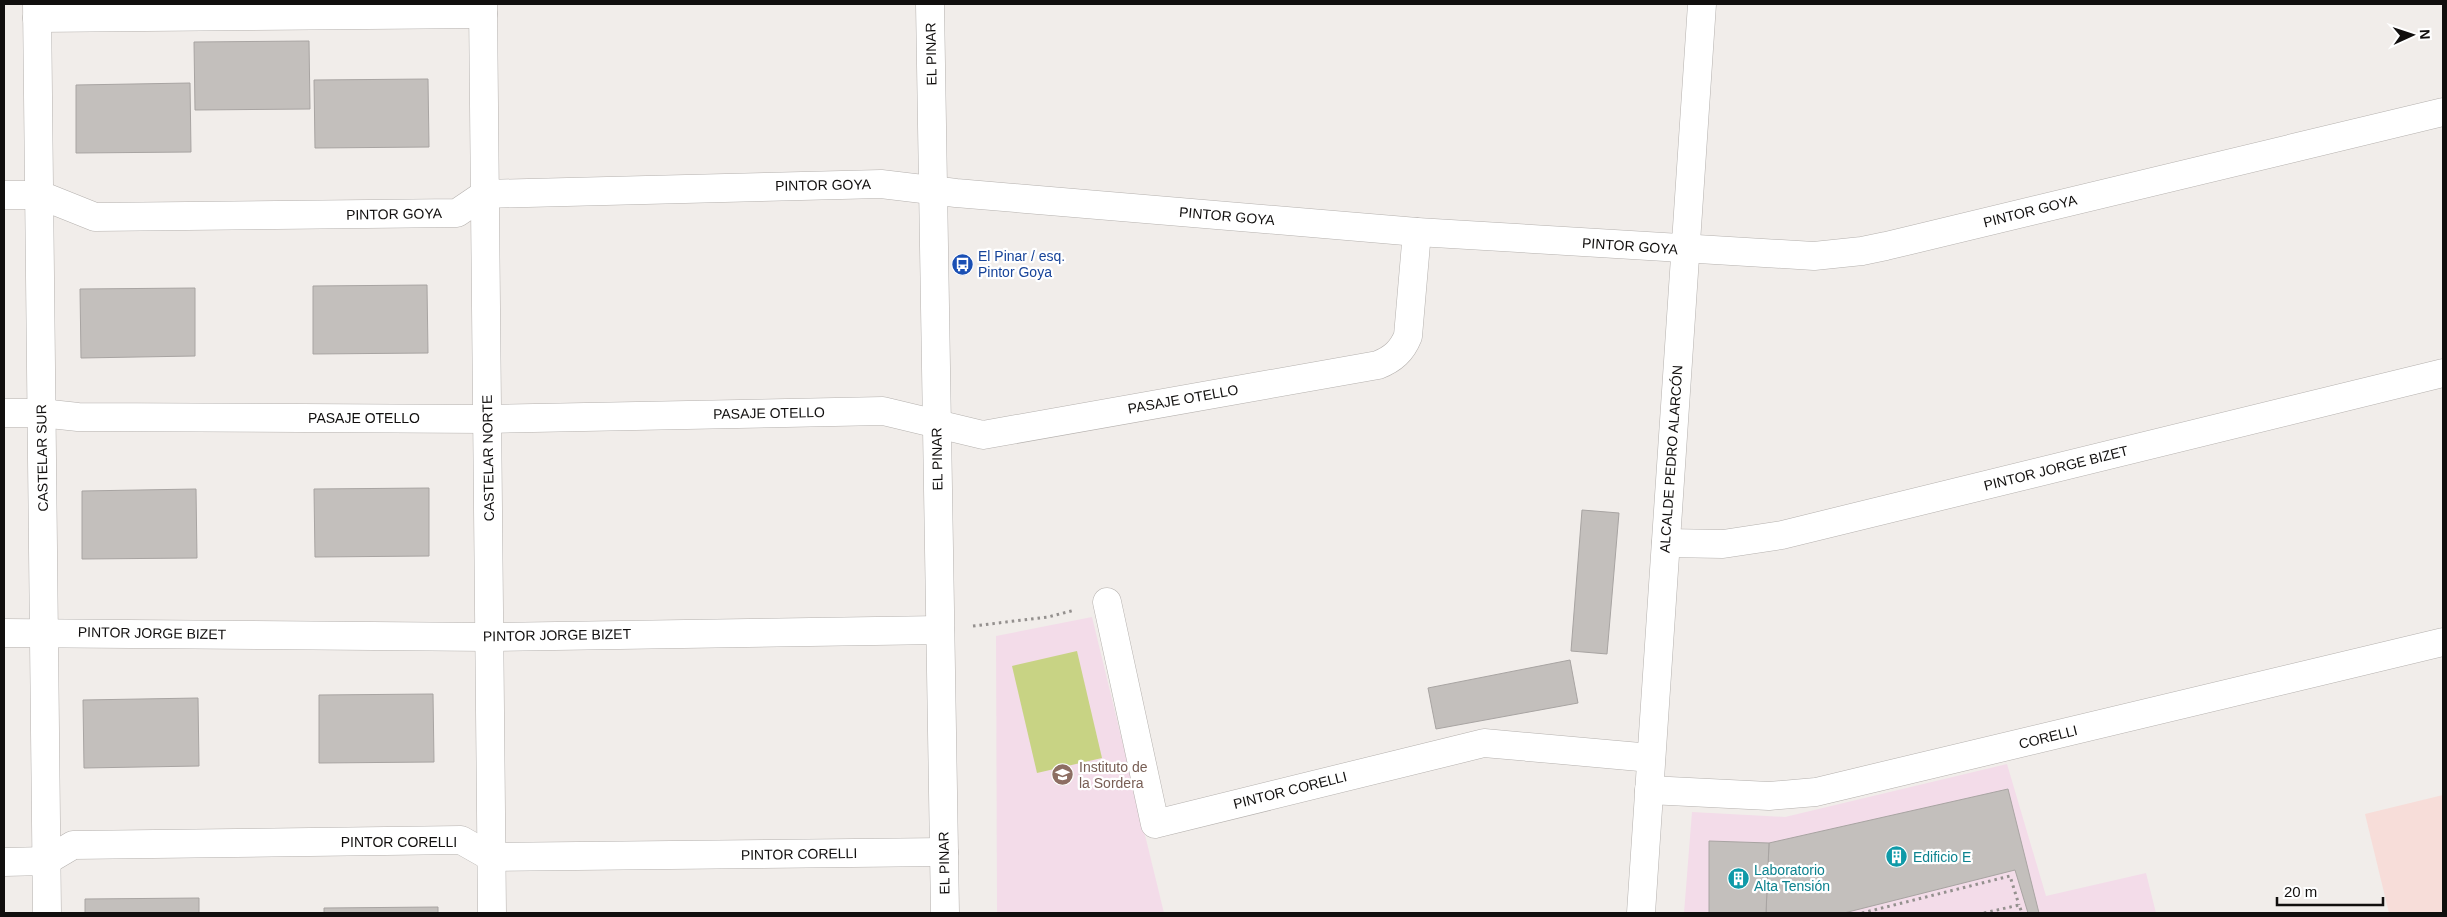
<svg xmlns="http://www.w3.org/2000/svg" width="2447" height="917" viewBox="0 0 2447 917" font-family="Arial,sans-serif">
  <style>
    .industrial { fill: #f7ddd9 }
    .education { fill: #f3dce9 }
    .green { fill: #c8d384 }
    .building { fill: #c3bfbc; stroke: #a8a4a2 }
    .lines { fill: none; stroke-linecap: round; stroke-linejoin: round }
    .minor-casing { stroke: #b5b1ae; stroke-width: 29 }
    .tertiary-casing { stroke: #b5b1ae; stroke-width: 29 }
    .path { stroke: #94908e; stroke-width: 3; stroke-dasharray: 2.5 4; stroke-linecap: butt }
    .minor { stroke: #fff; stroke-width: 28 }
    .tertiary { stroke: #fff; stroke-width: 28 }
    .labels { text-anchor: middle; stroke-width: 4.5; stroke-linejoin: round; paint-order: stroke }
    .street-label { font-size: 14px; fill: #110f0e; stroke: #fff }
    .transit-label { font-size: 14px; fill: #164399; stroke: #fff; text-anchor: start }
    .education-label { font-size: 14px; fill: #785e54; stroke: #fff; text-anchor: start }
    .culture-label { font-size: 14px; fill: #0d838f; stroke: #fff; text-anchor: start }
  </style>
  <rect width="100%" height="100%" fill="#f1edea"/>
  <!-- industrial -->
  <path class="industrial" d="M2443,795V913H2389L2365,814Z"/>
  <!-- education -->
  <g class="education">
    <path d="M1092,617L1164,913H997L996,636Z"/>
    <path d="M2007,764L2046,896L2146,873L2156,913H1684L1692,812L1785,817Z"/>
  </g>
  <!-- green -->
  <path class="green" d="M1077,651L1102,758L1037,773L1012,666Z"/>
  <!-- building -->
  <g class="building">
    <path d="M309,41L310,109L195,110L194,42Z"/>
    <path d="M428,79L429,147L315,148L314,80Z"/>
    <path d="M190,83L191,152L76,153V85Z"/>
    <path d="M427,285L428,353L313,354V286Z"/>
    <path d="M195,288V356L81,358L80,289Z"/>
    <path d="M429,488V556L315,557L314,489Z"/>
    <path d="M196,489L197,558L82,559V491Z"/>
    <path d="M1582,510L1619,513L1607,654L1571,651Z"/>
    <path d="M1570,660L1578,703L1436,729L1428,688Z"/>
    <path d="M433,694L434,762L319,763V695Z"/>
    <path d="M198,698L199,766L84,768L83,700Z"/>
    <path d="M2008,789L2039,913H2028L2015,870L1844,913H1766L1769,843Z"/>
    <path d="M1709,841L1769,843L1766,913H1709Z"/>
    <path d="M199,898V913H85V899Z"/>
    <path d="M438,907V913H324V908Z"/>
  </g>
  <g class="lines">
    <defs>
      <g id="minor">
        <path d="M37,4L47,913"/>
        <path d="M483,4L492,913"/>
        <path d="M37,18L483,14"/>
        <path d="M4,195H40L95,217L457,213L485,194L881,184L956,193L1417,232L1814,256L1862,251L1886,246L2443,112"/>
        <path d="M4,413H41L78,417L487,419L883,411L983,435L1378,365C1393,359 1402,351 1408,336L1417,232"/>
        <path d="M1666,543L1723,544L1782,535L2443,373"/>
        <path d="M1107,602L1155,824L1484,743L1651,758"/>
        <path d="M4,633L489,637L940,630"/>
        <path d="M1649,790L1769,796L1816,792L2443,642"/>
        <path d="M4,862L46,861L73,845L461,840L491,857L944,852"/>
        <path d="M1641,913L1702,4"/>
      </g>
      <path id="tertiary" d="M930,4L945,913"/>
    </defs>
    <!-- minor casing -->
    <use href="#minor" class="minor-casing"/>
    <!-- tertiary casing -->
    <use href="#tertiary" class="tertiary-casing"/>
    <!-- path -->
    <g class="path">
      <path d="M973,626L1048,617L1075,610"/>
      <path d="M1862,913L2010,876L2019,905"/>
      <path d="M1984,913L2019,905L2022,913"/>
    </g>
    <!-- minor -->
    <use href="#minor" class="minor"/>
    <!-- tertiary -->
    <use href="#tertiary" class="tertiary"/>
  </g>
  <!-- icons -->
  <defs>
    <symbol id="bus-disc" viewBox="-11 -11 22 22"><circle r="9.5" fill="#1a4fb4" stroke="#fff"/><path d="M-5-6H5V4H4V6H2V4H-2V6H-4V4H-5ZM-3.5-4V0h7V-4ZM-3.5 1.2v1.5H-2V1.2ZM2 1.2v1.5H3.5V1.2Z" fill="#fff"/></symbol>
    <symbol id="school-disc" viewBox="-11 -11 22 22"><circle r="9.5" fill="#8d6e63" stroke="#fff"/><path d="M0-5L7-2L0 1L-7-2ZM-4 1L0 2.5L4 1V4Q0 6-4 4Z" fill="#fff"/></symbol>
    <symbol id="building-disc" viewBox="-11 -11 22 22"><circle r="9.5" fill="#0f9aa8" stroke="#fff"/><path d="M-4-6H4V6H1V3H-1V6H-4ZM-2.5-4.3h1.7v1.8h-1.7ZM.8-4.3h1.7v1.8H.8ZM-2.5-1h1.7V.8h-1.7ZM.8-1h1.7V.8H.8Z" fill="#fff"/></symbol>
  </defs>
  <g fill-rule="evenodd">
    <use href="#bus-disc" x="950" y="252" width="25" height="25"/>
    <use href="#school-disc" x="1050" y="762" width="25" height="25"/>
    <use href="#building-disc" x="1884" y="844" width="25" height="25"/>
    <use href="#building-disc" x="1726" y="866" width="25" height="25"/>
  </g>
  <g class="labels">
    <!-- street labels -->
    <g class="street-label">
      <text transform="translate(931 54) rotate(-91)" y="5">EL PINAR</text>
      <text transform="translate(823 185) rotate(-1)" y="5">PINTOR GOYA</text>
      <text transform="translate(2030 211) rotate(-14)" y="5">PINTOR GOYA</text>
      <text transform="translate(394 214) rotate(-1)" y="5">PINTOR GOYA</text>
      <text transform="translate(1227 216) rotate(5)" y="5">PINTOR GOYA</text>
      <text transform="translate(1630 246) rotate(4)" y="5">PINTOR GOYA</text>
      <text transform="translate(1183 399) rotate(-10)" y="5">PASAJE OTELLO</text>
      <text transform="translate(769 413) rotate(-1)" y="5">PASAJE OTELLO</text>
      <text x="364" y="423">PASAJE OTELLO</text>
      <text transform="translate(42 458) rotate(-91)" y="5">CASTELAR SUR</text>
      <text transform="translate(488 458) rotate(-91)" y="5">CASTELAR NORTE</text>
      <text transform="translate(937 459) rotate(-91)" y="5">EL PINAR</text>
      <text transform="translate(1671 459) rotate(-86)" y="5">ALCALDE PEDRO ALARCÓN</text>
      <text transform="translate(2056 468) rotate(-14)" y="5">PINTOR JORGE BIZET</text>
      <text transform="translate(152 633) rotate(1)" y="5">PINTOR JORGE BIZET</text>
      <text transform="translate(557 635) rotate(-1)" y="5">PINTOR JORGE BIZET</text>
      <text transform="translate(2048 737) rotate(-14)" y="5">CORELLI</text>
      <text transform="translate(1290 790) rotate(-14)" y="5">PINTOR CORELLI</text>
      <text x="399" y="847">PINTOR CORELLI</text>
      <text transform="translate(799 854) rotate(-1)" y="5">PINTOR CORELLI</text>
      <text transform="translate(944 863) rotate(-91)" y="5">EL PINAR</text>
    </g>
    <!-- transit labels -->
    <g class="transit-label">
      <text x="978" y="261">El Pinar / esq.<tspan x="978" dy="16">Pintor Goya</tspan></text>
    </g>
    <!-- education labels -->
    <g class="education-label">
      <text x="1079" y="772">Instituto de<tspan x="1079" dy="16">la Sordera</tspan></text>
    </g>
    <!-- culture labels -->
    <g class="culture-label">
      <text x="1913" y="862">Edificio E</text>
      <text x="1754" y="875">Laboratorio<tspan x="1754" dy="16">Alta Tensión</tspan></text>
    </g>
  </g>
  <!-- border -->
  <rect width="2447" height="917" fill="none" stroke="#110f0e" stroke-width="10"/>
  <!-- north arrow -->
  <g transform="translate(2412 35) rotate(87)" stroke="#ffffff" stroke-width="4" paint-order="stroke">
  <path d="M0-4L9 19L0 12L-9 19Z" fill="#110f0e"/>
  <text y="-8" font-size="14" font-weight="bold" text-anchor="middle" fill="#110f0e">N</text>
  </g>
  <!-- scale -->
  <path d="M2277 897v8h106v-8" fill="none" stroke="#110f0e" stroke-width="2.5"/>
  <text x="2284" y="897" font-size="15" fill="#110f0e" stroke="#ffffff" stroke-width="4" paint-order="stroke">20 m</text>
</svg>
